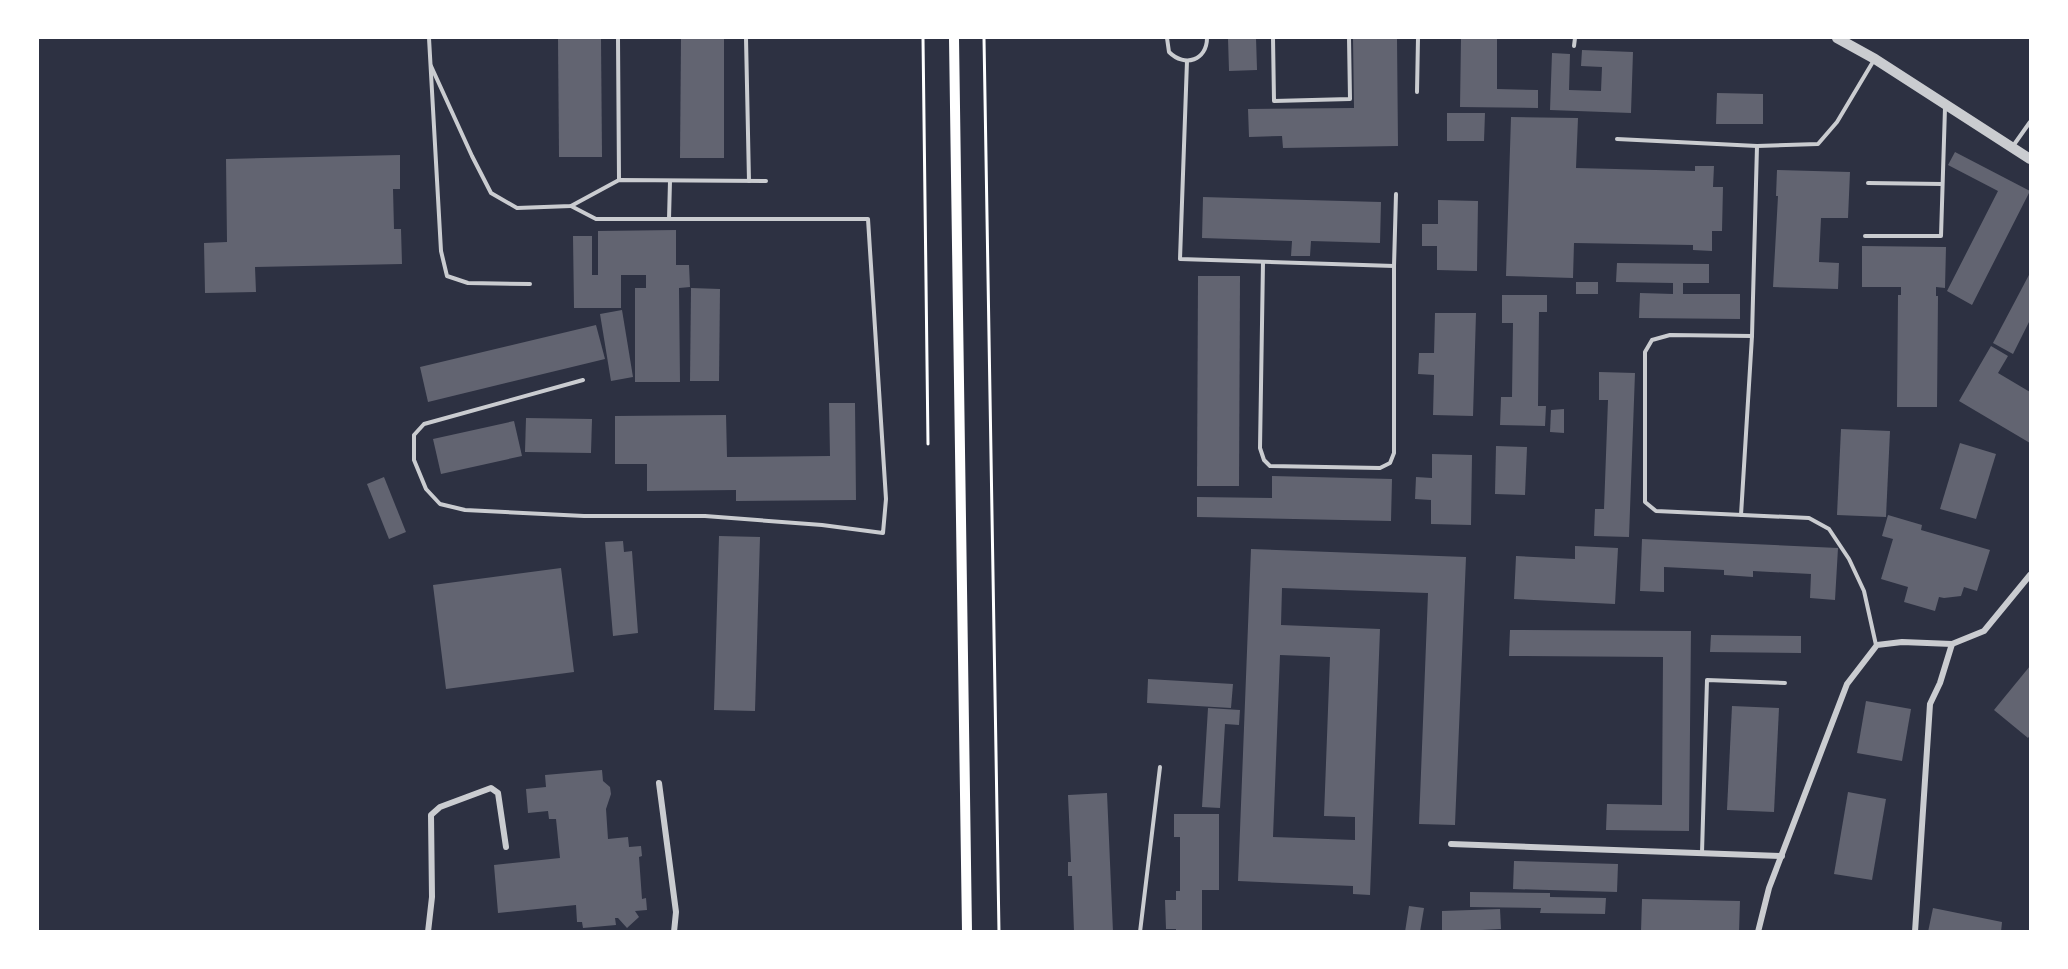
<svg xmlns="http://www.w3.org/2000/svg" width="2068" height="969" viewBox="0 0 2068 969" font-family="Lato,sans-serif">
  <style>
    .building { fill: #626471; fill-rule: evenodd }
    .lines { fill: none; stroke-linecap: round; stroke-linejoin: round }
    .path { stroke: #fff; stroke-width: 3 }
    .service { stroke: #caccd0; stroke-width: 4 }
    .minor { stroke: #caccd0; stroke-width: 6 }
    .tertiary { stroke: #caccd0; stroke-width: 10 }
    .secondary { stroke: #fff; stroke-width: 10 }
  </style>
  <rect width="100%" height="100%" fill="#2d3142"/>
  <!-- building -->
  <g class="building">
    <path d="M558,38H601L602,157H559Z"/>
    <path d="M681,38H724V158H680Z"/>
    <path d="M1228,38H1256L1257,70L1229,71Z"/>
    <path d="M1353,38H1397L1398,146L1283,148L1282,136L1249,137L1248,109L1354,108Z"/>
    <path d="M1461,38H1497V89L1538,90V108L1460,107Z"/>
    <path d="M1582,50L1633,52L1631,113L1550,110L1552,53L1570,54L1569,90L1601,91L1602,67L1581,66Z"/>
    <path d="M1717,93L1763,94V124H1716Z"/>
    <path d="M1447,113H1485L1484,141H1447Z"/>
    <path d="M1511,117L1578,118L1576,168L1695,171V166H1714L1713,187H1723L1722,231H1712V251L1693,250V245L1574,243L1573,278L1506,276Z"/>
    <path d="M1955,152L2030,191L1972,305L1947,291L1998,191L1948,165Z"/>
    <path d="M400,155V189H393L394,229H401L402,264L255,267L256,292L205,293L204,243L227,242L226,159Z"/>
    <path d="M1777,170L1850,172L1848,218H1821L1819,262L1839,263L1838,289L1773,287L1778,196H1776Z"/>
    <path d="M1203,197L1381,202L1380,243L1311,241L1310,256H1291L1292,241L1202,238Z"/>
    <path d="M1438,200L1478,201L1477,271L1437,270V246H1422V224H1438Z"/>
    <path d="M676,230V265H689L690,287L679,288L680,382H635V288H646V275H621V308H574L573,236H592V275H598V231Z"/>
    <path d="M1862,246L1946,247L1945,288L1936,287V296H1938L1937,407H1897L1898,295H1901V287H1862Z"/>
    <path d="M1617,263L1709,264V283H1683V294H1740V319L1639,318L1640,293L1673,294V283L1616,282Z"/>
    <path d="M2030,273V320L2013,354L1993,343Z"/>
    <path d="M1198,276H1240L1239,486H1197Z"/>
    <rect x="1576" y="282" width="22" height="12"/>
    <path d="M691,288L720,289L719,381H690Z"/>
    <path d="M1502,295H1547V312H1539L1538,406H1546L1545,426L1500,425L1501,397H1512L1513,323H1502Z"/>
    <path d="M622,310L633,377L611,381L600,314Z"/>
    <path d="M1435,313H1476L1473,416L1433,415L1434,375L1418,374L1419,353H1434Z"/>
    <path d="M596,325L605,359L428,402L420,367Z"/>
    <path d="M1991,346L2008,356L1998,373L2030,392V443L1959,401Z"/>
    <path d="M1599,372L1635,373L1629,537L1594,536L1595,509H1604L1608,400H1599Z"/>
    <path d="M829,403H855L856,500L736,501V490L647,491V464H615V416L726,415L727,457L830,456Z"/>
    <path d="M1564,409V433L1550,432L1551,410Z"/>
    <path d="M526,418L592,419L591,453L525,452Z"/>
    <path d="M514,421L522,456L441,474L433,439Z"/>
    <path d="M1841,429L1890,431L1886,517L1837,515Z"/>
    <path d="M1960,443L1996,454L1976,519L1940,509Z"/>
    <path d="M1496,446L1527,447L1525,495L1495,494Z"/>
    <path d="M1432,454L1472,455L1471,525L1431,524V500L1415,499L1416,477L1432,478Z"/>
    <path d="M1272,476L1392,479L1391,521L1197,517V497L1272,498Z"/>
    <path d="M384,477L406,532L389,539L367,484Z"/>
    <path d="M1888,515L1922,525L1921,530L1990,550L1977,591L1964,587L1961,596L1944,598L1939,597L1935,611L1904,602L1908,587L1881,579L1893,539L1882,536Z"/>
    <path d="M719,536L760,537L755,711L714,710Z"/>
    <path d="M1642,539L1838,548L1835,600L1810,598L1811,574L1753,571V577L1724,575V570L1664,567V592L1640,591Z"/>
    <path d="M623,541L624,552L632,551L638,633L613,636L605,542Z"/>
    <path d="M1575,546L1618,548L1615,604L1514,599L1516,556L1575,559Z"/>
    <path d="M1251,549L1466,557L1455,825L1419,824L1428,593L1282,588L1281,625L1380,629L1370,895L1353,894V886L1238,881ZM1280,655L1330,657L1324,816L1355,817V840L1273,837Z"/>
    <path d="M561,568L574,672L446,689L433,585Z"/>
    <path d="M1510,630L1691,631L1689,831L1606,830L1607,804L1662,805L1663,657L1509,656Z"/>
    <path d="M1711,635L1801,636V653L1710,652Z"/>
    <path d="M2030,666V735L2028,738L1994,710Z"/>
    <path d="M1148,679L1233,684L1231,708L1147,703Z"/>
    <path d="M1866,701L1911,709L1902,761L1857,753Z"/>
    <path d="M1732,706L1779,708L1774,812L1727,810Z"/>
    <path d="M1208,708L1240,710L1239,725L1225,724L1220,808L1202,807Z"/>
    <path d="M602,770L603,781L610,787L611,794L606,809L608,839L628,837L629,847L641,846L642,856L639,857L642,899L646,898L647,910L635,911L639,917L627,928L618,918H615L616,925L583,928L582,922H577L576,905L498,913L494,865L560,858L556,819H549L548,811L528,813L526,789L546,787L545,775Z"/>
    <path d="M1848,792L1886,799L1872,880L1834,874Z"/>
    <path d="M1107,793L1113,932H1074L1072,876H1068V862H1071L1068,795Z"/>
    <path d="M1174,814H1219V890H1202V932H1176V929H1166L1165,900H1176V891H1180V837H1174Z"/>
    <path d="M1514,861L1618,864L1617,892L1513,889Z"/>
    <path d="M1470,892L1550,893V897L1606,898L1605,914L1540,913L1541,908L1470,907Z"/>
    <path d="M1642,899L1740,901L1739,932H1641Z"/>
    <path d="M1409,906L1424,908L1420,932H1405Z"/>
    <path d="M1933,908L2002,922L2001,932H1928Z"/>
    <path d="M1500,909L1501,929L1442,932V911Z"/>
  </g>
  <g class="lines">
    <!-- path -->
    <g class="path">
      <path d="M923,38L928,444"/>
      <path d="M984,38L999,932"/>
    </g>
    <!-- service -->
    <g class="service">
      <path d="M429,38L441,251L447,276L468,283L530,284"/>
      <path d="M618,38L619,180"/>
      <path d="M746,38L749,181"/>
      <path d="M1167,38L1169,52C1185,68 1207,60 1207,38"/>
      <path d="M1273,38L1274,101L1350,99L1349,38"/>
      <path d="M1574,46L1575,38"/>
      <path d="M1187,61L1180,259L1394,266"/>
      <path d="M431,66L472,156L491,193L517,208L571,206L619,180L766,181"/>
      <path d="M1417,92L1418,38"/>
      <path d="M1617,139L1757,146L1818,144L1837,122L1874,60"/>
      <path d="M2013,146L2030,122"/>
      <path d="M1868,183L1942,184"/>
      <path d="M571,206L596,219H868L886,499L883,533L822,525L705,516H584L465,510L440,504L426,489L414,460V435L424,424L583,380"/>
      <path d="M669,219L670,181"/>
      <path d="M1865,236H1941L1945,108"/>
      <path d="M1263,262L1260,448L1264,460L1270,466L1380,468L1390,463L1394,453V266L1396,194"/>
      <path d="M1752,336L1670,335L1652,340L1645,352V502L1656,511L1809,518L1829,529L1849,559L1864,591L1876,645"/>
      <path d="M1741,515L1752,336L1757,146"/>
      <path d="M1702,853L1707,680L1785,683"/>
      <path d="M1140,932L1160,767"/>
    </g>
    <!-- minor -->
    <g class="minor">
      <path d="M659,783L676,912L674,932"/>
      <path d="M1451,844L1782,856"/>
      <path d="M428,932L432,897L431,815L440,807L491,788L498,793L506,847"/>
      <path d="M1758,932L1769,888L1847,684L1877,645L1902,642L1952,644L1984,631L2030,575"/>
      <path d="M1915,932L1930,704L1940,683L1952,644"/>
    </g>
    <!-- tertiary -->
    <path class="tertiary" d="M1837,38L1875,59L2030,159"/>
    <!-- secondary -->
    <path class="secondary" d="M954,38L967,932"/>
  </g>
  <!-- border -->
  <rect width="2068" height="969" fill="none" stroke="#ffffff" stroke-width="78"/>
</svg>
